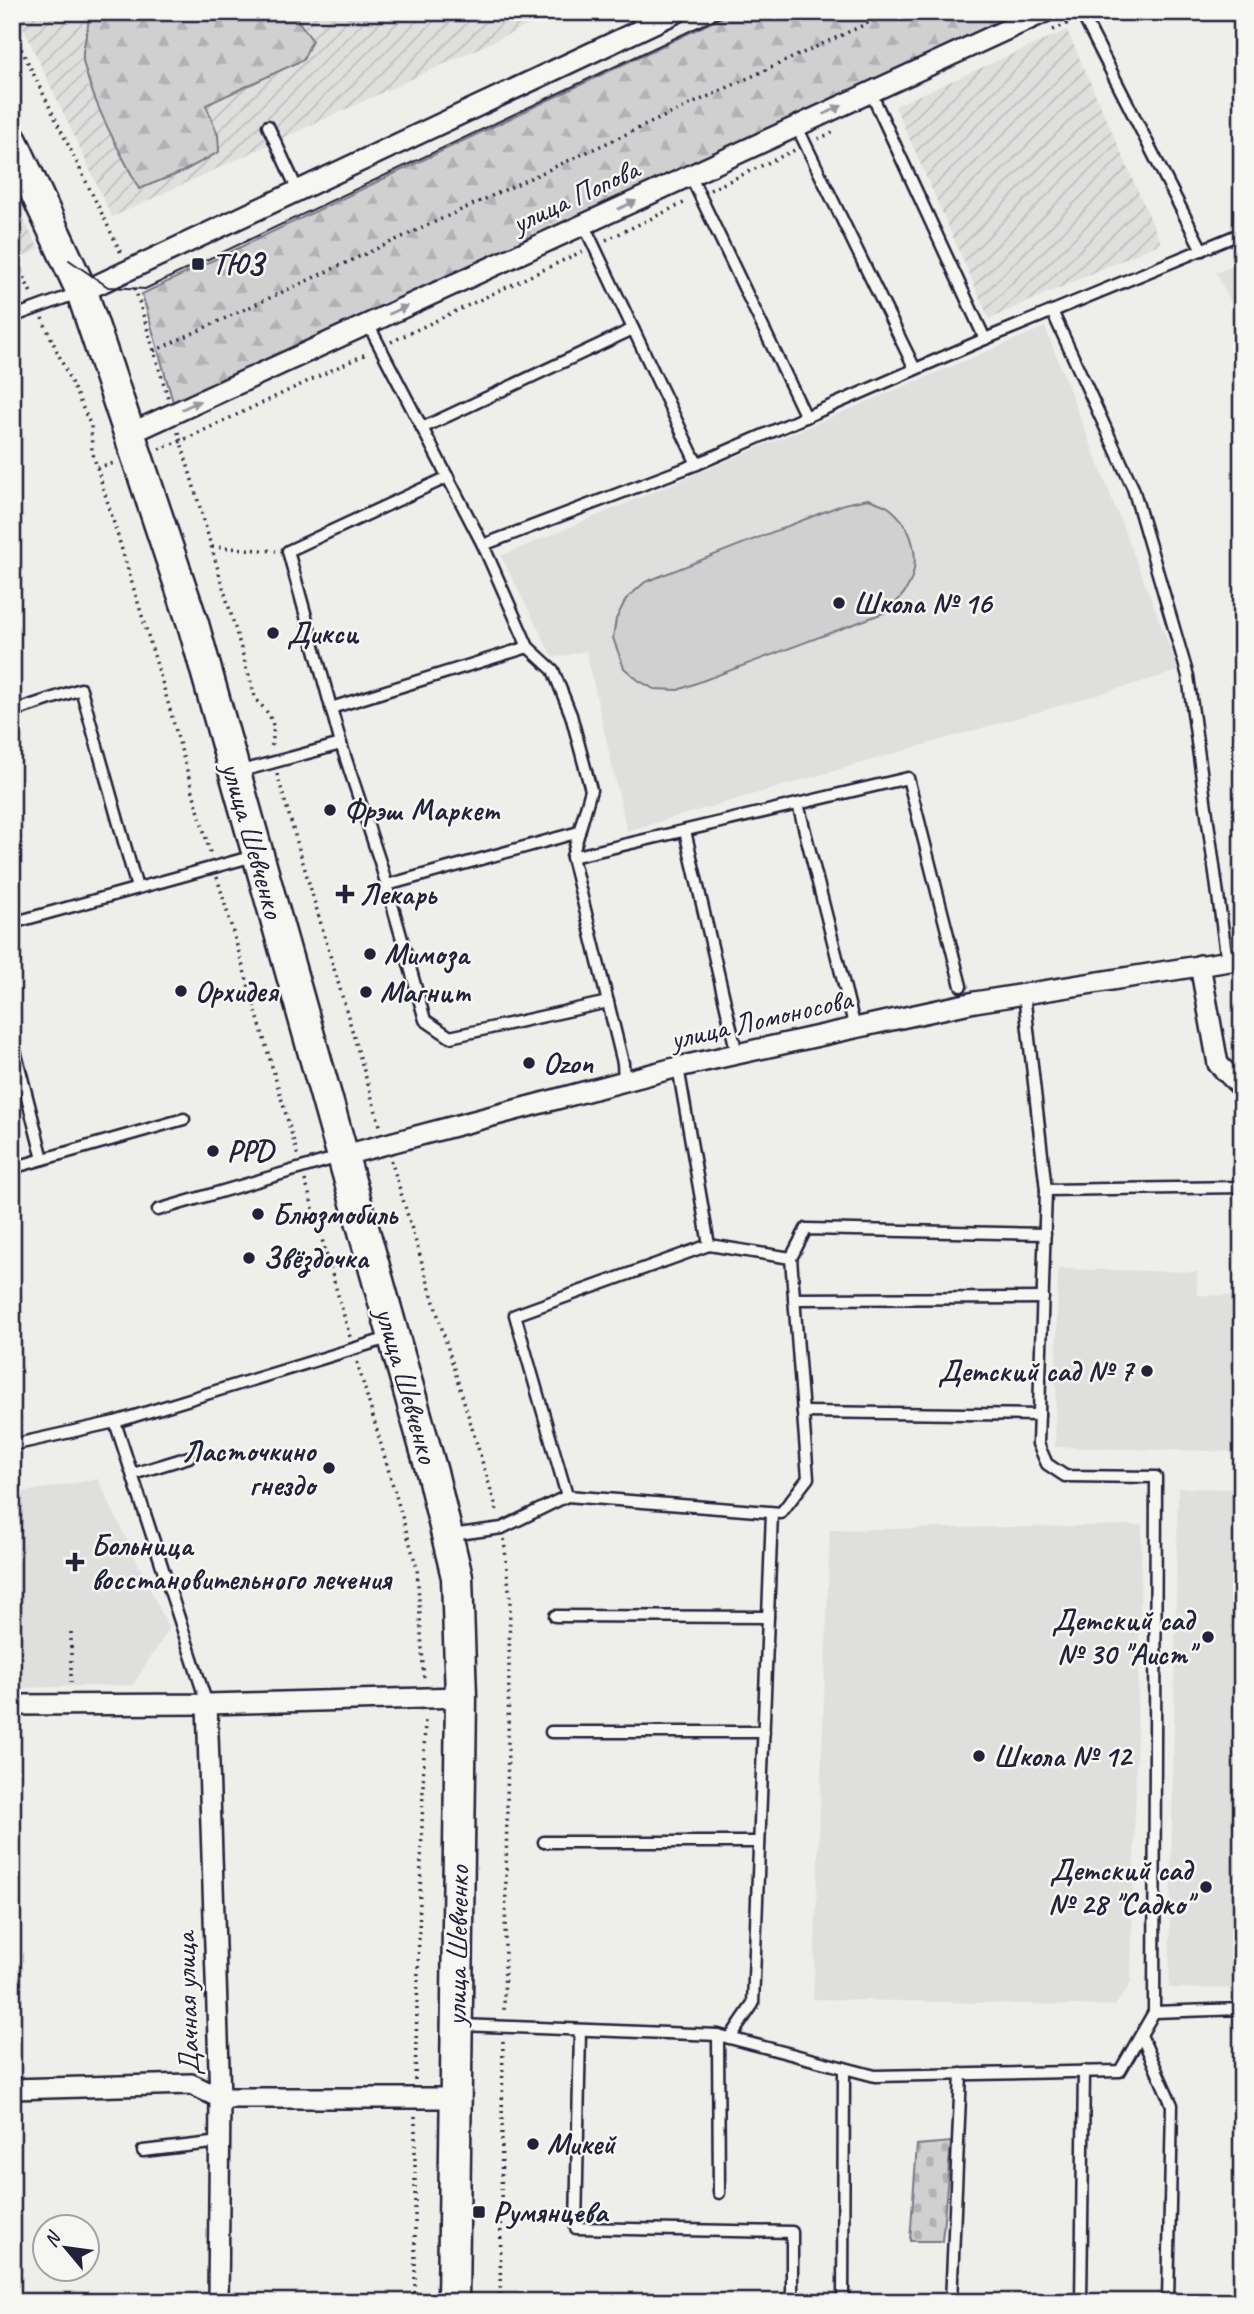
<svg xmlns="http://www.w3.org/2000/svg" width="1254" height="2314" viewBox="0 0 1254 2314" font-family="Caveat,sans-serif">
  <style>
    .built { fill: #dfdfde }
    .industrial { fill: url(#industrial-furrows) }
    .forest { fill: url(#forest-firs); stroke: #797986; stroke-width: 2 }
    .cemetery { fill: url(#cemetery-stones); stroke: #797986; stroke-width: 2 }
    .garden { fill: #d0d0d1; stroke: #797986; stroke-width: 2 }
    .lines { fill: none; stroke-linecap: round; stroke-linejoin: round }
    .lane-casing { stroke: #22223b; stroke-width: 15 }
    .street-casing { stroke: #22223b; stroke-width: 24 }
    .primary-casing { stroke: #22223b; stroke-width: 35 }
    .path { stroke: #22223b; stroke-width: 3.5; stroke-dasharray: 2 5; stroke-linecap: butt }
    .lane { stroke: #f6f6f2; stroke-width: 10 }
    .street { stroke: #f6f6f2; stroke-width: 19 }
    .primary { stroke: #f6f6f2; stroke-width: 30 }
    .tram { stroke: #22223b; stroke-width: 2 }
    .oneway { fill: #9797a0 }
    .poi-dot { fill: #22223b; stroke: #f6f6f2; stroke-width: 2.5 }
    .labels { text-anchor: middle; stroke-width: 5; stroke-linejoin: round; paint-order: stroke }
    .street-label { font-size: 30px; fill: #22223b; stroke: #f6f6f2 }
    .poi-label { font-size: 30px; font-weight: bold; fill: #22223b; stroke: #f6f6f2; text-anchor: start }
  </style>
  <defs>
    <pattern id="industrial-furrows" width="10" height="10" patternUnits="userSpaceOnUse" patternTransform="scale(1.75)"><rect width="10" height="10" fill="#dfdfde"/><path d="M-1 1l2-2M0 10L10 0M9 11l2-2" fill="none" stroke="#bfbfbf"/></pattern>
    <pattern id="forest-firs" width="22" height="20" patternUnits="userSpaceOnUse" patternTransform="scale(1.75)"><rect width="22" height="20" fill="#d0d0d1"/><path d="M5 1l3.5 6h-7zM16 11l3.5 6h-7z" fill="#b2b2b4"/></pattern>
    <pattern id="cemetery-stones" width="16" height="16" patternUnits="userSpaceOnUse" patternTransform="scale(1.75)"><rect width="16" height="16" fill="#d0d0d1"/><path d="M2 7V4a2 2 0 0 1 4 0v3zM10 15v-3a2 2 0 0 1 4 0v3z" fill="#b2b2b4"/></pattern>
  </defs>
  <rect width="100%" height="100%" fill="#eeeeeb"/>
  <filter id="ink" filterUnits="userSpaceOnUse"><feTurbulence type="fractalNoise" baseFrequency=".0143" numOctaves="2"/><feDisplacementMap in="SourceGraphic" scale="14" xChannelSelector="R" yChannelSelector="G"/><feConvolveMatrix kernelMatrix="1 2 1 2 8 2 1 2 1" color-interpolation-filters="sRGB"/></filter>
  <g filter="url(#ink)">
    <!-- built -->
    <g class="built">
      <path d="M1242,261V324L1216,273Z"/>
      <path d="M1045,327L1179,671L627,831L586,651L553,658L501,556Z"/>
      <path d="M1058,1269L1197,1272V1295L1236,1296L1242,1452L1055,1447Z"/>
      <path d="M98,1479L169,1629L133,1685L12,1688V1494Z"/>
      <path d="M1178,1488L1242,1489V1989L1169,1988Z"/>
      <path d="M1142,1525L1131,1983L1115,2006L813,1999L830,1530Z"/>
    </g>
    <!-- industrial -->
    <g class="industrial">
      <path d="M16,12H557L112,217Z"/>
      <path d="M1067,30L1161,243L989,319L895,106Z"/>
      <path d="M12,198L39,249L12,262Z"/>
    </g>
    <!-- forest -->
    <g class="forest">
      <path d="M87,12H292L312,40L303,60L206,105L218,135L219,152L182,172L139,189C119,149 95,109 84,65C79,48 92,30 87,12Z"/>
      <path d="M733,12H1040L175,409L142,294Z"/>
    </g>
    <!-- cemetery -->
    <path class="cemetery" d="M951,2142L942,2241H910L917,2145Z"/>
    <!-- garden -->
    <path class="garden" d="M868,499C874,501 883,504 888,507C914,526 923,563 906,590C902,597 894,604 889,611L678,690L654,689L638,680L624,668L613,638L616,619L626,599L645,582L844,504Z"/>
    <g class="lines">
      <defs>
        <g id="lane">
          <path d="M635,12L643,29"/>
          <path d="M1081,12L1202,250"/>
          <path d="M871,93L985,339"/>
          <path d="M268,126L298,191"/>
          <path d="M797,127L915,369"/>
          <path d="M690,175L806,417"/>
          <path d="M584,225L697,464L985,339L1242,233"/>
          <path d="M1052,311L1133,488L1188,676L1227,961"/>
          <path d="M12,317L78,293"/>
          <path d="M368,324L483,545L697,464"/>
          <path d="M422,428L633,329"/>
          <path d="M448,477L288,551L341,744L380,862L425,1020L450,1037L608,1002"/>
          <path d="M483,545L528,647L553,670L571,715L591,790L572,857L623,1063L624,1081"/>
          <path d="M331,708L528,647"/>
          <path d="M12,717L14,711L81,689L137,888"/>
          <path d="M238,772L341,744"/>
          <path d="M798,804L855,1028"/>
          <path d="M685,831L737,1054"/>
          <path d="M572,857L908,778L961,986"/>
          <path d="M387,885L579,832"/>
          <path d="M12,923L254,856"/>
          <path d="M1024,994L1046,1190L1242,1187"/>
          <path d="M12,1039L43,1159"/>
          <path d="M12,1168L184,1119"/>
          <path d="M158,1210L339,1157"/>
          <path d="M791,1258L806,1229L1045,1234"/>
          <path d="M794,1299L1043,1298"/>
          <path d="M803,1412L1039,1415"/>
          <path d="M115,1422L207,1704"/>
          <path d="M12,1445L115,1422L392,1337"/>
          <path d="M133,1474L189,1457"/>
          <path d="M567,1496L781,1513L808,1478L791,1258L709,1245"/>
          <path d="M451,1535L502,1528L567,1496L515,1315L709,1245L678,1067"/>
          <path d="M555,1616L768,1617"/>
          <path d="M551,1732H764"/>
          <path d="M544,1842H759"/>
          <path d="M1154,2012L1242,2009"/>
          <path d="M460,2025L718,2035L875,2076L1120,2071L1154,2012L1156,1477L1065,1476L1047,1464L1038,1444L1046,1190"/>
          <path d="M580,2030L576,2228L792,2232V2302"/>
          <path d="M718,2035L719,2193"/>
          <path d="M1141,2035L1172,2105L1168,2302"/>
          <path d="M730,2038L753,2004L772,1513"/>
          <path d="M143,2151L220,2142"/>
          <path d="M843,2302L844,2068"/>
          <path d="M951,2302L961,2074"/>
          <path d="M1081,2302L1084,2071"/>
        </g>
        <g id="street">
          <path d="M82,292L678,12"/>
          <path d="M129,434L1045,12"/>
          <path d="M1200,965L1218,1064L1242,1088"/>
          <path d="M341,1156L678,1067L855,1028L975,1002L1242,959"/>
          <path d="M207,1704L220,2098L218,2302"/>
          <path d="M12,1705L207,1704L461,1697"/>
          <path d="M12,2089L191,2084L220,2098H455"/>
        </g>
        <path id="primary" d="M12,141L82,292L193,624L433,1476L457,1577L461,1697L453,2302"/>
      </defs>
      <!-- lane casing -->
      <use href="#lane" class="lane-casing"/>
      <!-- street casing -->
      <use href="#street" class="street-casing"/>
      <!-- primary casing -->
      <use href="#primary" class="primary-casing"/>
      <!-- path -->
      <g class="path">
        <path d="M12,30L122,255"/>
        <path d="M1053,30L1071,22"/>
        <path d="M818,139L836,131"/>
        <path d="M710,190L795,150"/>
        <path d="M606,240L688,201"/>
        <path d="M12,252L32,295"/>
        <path d="M135,288L168,398"/>
        <path d="M42,318L91,426L92,451L163,685L211,856"/>
        <path d="M391,342L583,251"/>
        <path d="M154,351L892,12"/>
        <path d="M178,432L256,700C274,717 276,726 271,749"/>
        <path d="M159,449L181,441L368,353"/>
        <path d="M97,467L115,463"/>
        <path d="M212,547L276,551"/>
        <path d="M277,774L381,1129"/>
        <path d="M217,877L298,1156"/>
        <path d="M391,1160L498,1514"/>
        <path d="M305,1180L350,1337"/>
        <path d="M357,1362L417,1568L424,1681"/>
        <path d="M504,1539L510,1599L504,2014"/>
        <path d="M71,1632V1688"/>
        <path d="M415,2080L425,1717"/>
        <path d="M415,2116V2302"/>
        <path d="M500,2302L503,2039"/>
      </g>
      <!-- lane -->
      <use href="#lane" class="lane"/>
      <!-- street -->
      <use href="#street" class="street"/>
      <!-- primary -->
      <use href="#primary" class="primary"/>
      <!-- tram -->
      <path class="tram" d="M69,260L108,287L145,289L730,12"/>
    </g>
    <!-- one-way arrows -->
    <defs><path id="oneway-solid" d="M-6-.8H1V-3.2L6.5 0L1 3.2V.8H-6Z" transform="scale(1.75)"/></defs>
    <g class="oneway">
      <use href="#oneway-solid" transform="translate(833 110) rotate(-25)"/>
      <use href="#oneway-solid" transform="translate(627 205) rotate(-25)"/>
      <use href="#oneway-solid" transform="translate(398 310) rotate(-25)"/>
      <use href="#oneway-solid" transform="translate(191 405) rotate(-25)"/>
    </g>
  </g>
  <!-- markers -->
  <g class="poi-dot">
    <rect x="191" y="257" width="14" height="14" rx="3.5"/>
    <circle cx="839" cy="603" r="7"/>
    <circle cx="273" cy="633" r="7"/>
    <circle cx="330" cy="810" r="7"/>
    <path d="M341.5 883.5h7v7h7v7h-7v7h-7v-7h-7v-7h7z"/>
    <circle cx="370" cy="954" r="7"/>
    <circle cx="181" cy="991" r="7"/>
    <circle cx="366" cy="992" r="7"/>
    <circle cx="529" cy="1063" r="7"/>
    <circle cx="213" cy="1151" r="7"/>
    <circle cx="258" cy="1214" r="7"/>
    <circle cx="249" cy="1258" r="7"/>
    <circle cx="1147" cy="1371" r="7"/>
    <circle cx="329" cy="1468" r="7"/>
    <path d="M71.5 1551.5h7v7h7v7h-7v7h-7v-7h-7v-7h7z"/>
    <circle cx="1208" cy="1637" r="7"/>
    <circle cx="979" cy="1756" r="7"/>
    <circle cx="1206" cy="1887" r="7"/>
    <circle cx="533" cy="2144" r="7"/>
    <rect x="472" y="2205" width="14" height="14" rx="3.5"/>
  </g>
  <g class="labels">
    <!-- street labels -->
    <g class="street-label">
      <text transform="translate(575 196) rotate(-25)" y="10">улица Попова</text>
      <text transform="translate(253 840) rotate(74)" y="10">улица Шевченко</text>
      <text transform="translate(761 1019) rotate(-13)" y="10">улица Ломоносова</text>
      <text transform="translate(407 1385) rotate(74)" y="10">улица Шевченко</text>
      <text transform="translate(457 1946) rotate(-89)" y="10">улица Шевченко</text>
      <text transform="translate(187 2004) rotate(-92)" y="10">Дачная улица</text>
    </g>
    <!-- poi labels -->
    <g class="poi-label">
      <text x="212" y="274">ТЮЗ</text>
      <text x="853" y="613">Школа № 16</text>
      <text x="287" y="643">Дикси</text>
      <text x="344" y="820">Фрэш Маркет</text>
      <text x="359" y="904">Лекарь</text>
      <text x="384" y="964">Мимоза</text>
      <text x="195" y="1001">Орхидея</text>
      <text x="380" y="1002">Магнит</text>
      <text x="543" y="1073">Ozon</text>
      <text x="227" y="1161">PPD</text>
      <text x="272" y="1224">Блюзмобиль</text>
      <text x="263" y="1268">Звёздочка</text>
      <text x="1133" y="1381" text-anchor="end">Детский сад № 7</text>
      <text x="315" y="1461" text-anchor="end">Ласточкино<tspan x="315" dy="34">гнездо</tspan></text>
      <text x="91" y="1555">Больница<tspan x="91" dy="34">восстановительного лечения</tspan></text>
      <text x="1194" y="1630" text-anchor="end">Детский сад<tspan x="1194" dy="34">№ 30 "Аист"</tspan></text>
      <text x="993" y="1766">Школа № 12</text>
      <text x="1192" y="1880" text-anchor="end">Детский сад<tspan x="1192" dy="34">№ 28 "Садко"</tspan></text>
      <text x="547" y="2154">Микей</text>
      <text x="493" y="2222">Румянцева</text>
    </g>
  </g>
  <!-- margin -->
  <rect width="1254" height="2314" fill="none" stroke="#f6f6f2" stroke-width="42"/>
  <rect x="21" y="21" width="1212" height="2272" fill="none" stroke="#22223b" stroke-width="2.5" filter="url(#ink)"/>
  <!-- north arrow -->
  <g transform="translate(66 2248) rotate(299)"><circle r="33" fill="#f6f6f2" stroke="#a1a1a9" stroke-width="2"/>
  <path d="M0-5L12 26L0 18L-12 26Z" fill="#22223b"/>
  <text y="-10" font-size="19" font-weight="bold" text-anchor="middle" fill="#22223b">N</text>
  </g>
</svg>
